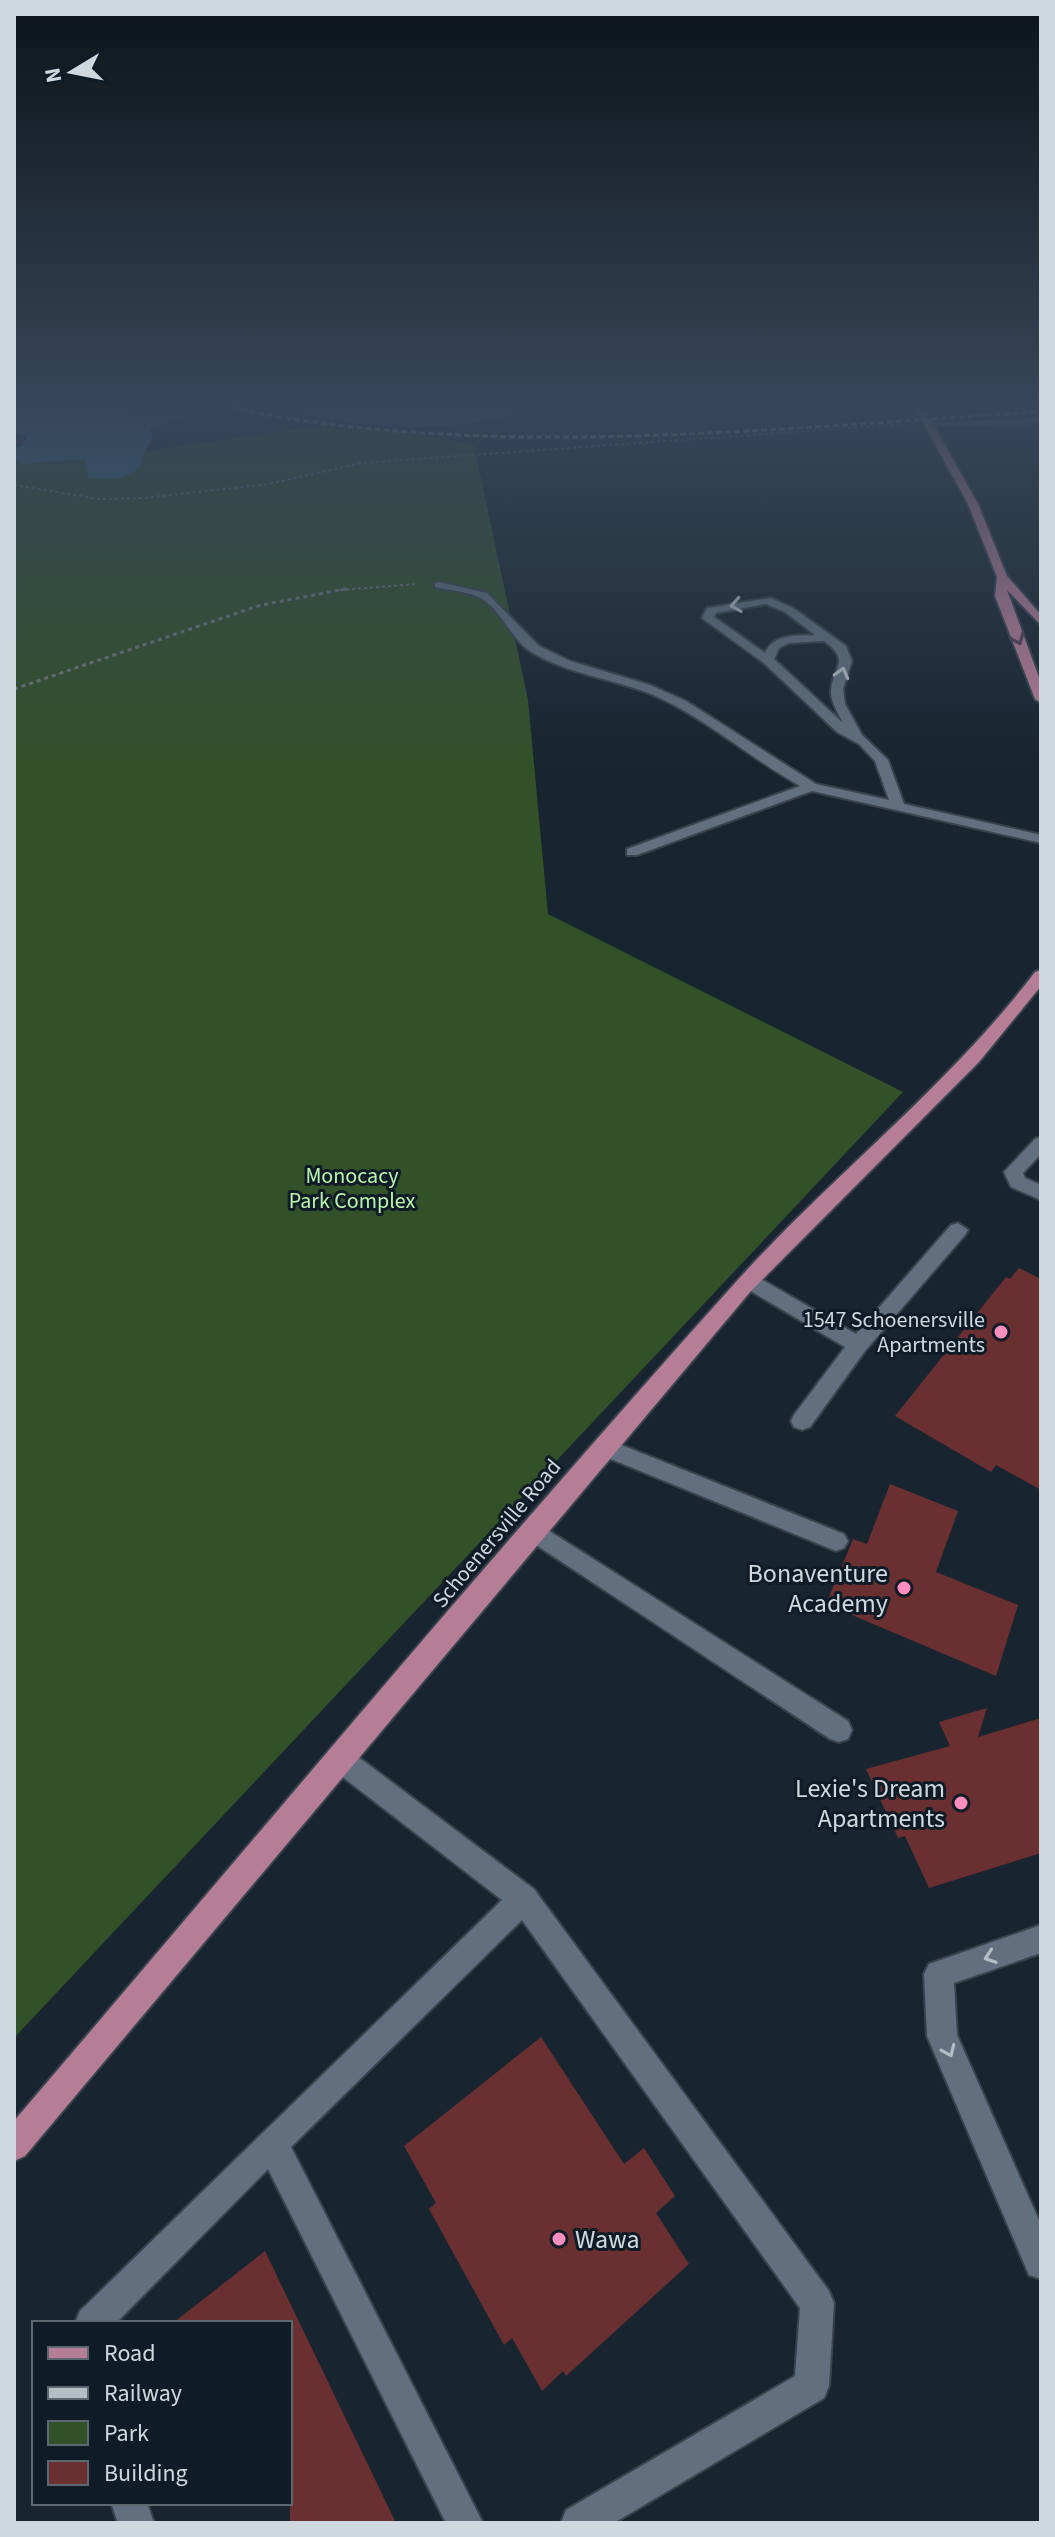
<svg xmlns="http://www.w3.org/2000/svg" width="1055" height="2537" viewBox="0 0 1055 2537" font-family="'Source Sans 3',sans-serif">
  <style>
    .green { fill: #325129 }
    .water { fill: #376a93 }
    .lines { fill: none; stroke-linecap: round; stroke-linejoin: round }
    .river { fill: #376a93; fill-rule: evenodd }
    .building { fill: #6a2f31 }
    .minor-casing { stroke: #38434c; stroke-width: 4 }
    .major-casing { stroke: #38434c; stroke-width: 4 }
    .path-far1 { stroke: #6d7881; stroke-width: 2; stroke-dasharray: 3 3; stroke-linecap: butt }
    .path { stroke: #6d7881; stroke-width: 3; stroke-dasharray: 4 4; stroke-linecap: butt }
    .minor { fill: #616f7e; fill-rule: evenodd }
    .major { fill: #b67d97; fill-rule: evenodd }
    .rail { stroke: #b4bec5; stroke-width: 3; stroke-dasharray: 6 3; stroke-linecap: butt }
    .oneway { stroke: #b4bec7 }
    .oneway2 { stroke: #524253 }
    .poi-dot { fill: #fe8ebd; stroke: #0f1b26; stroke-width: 3 }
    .labels { text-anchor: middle; stroke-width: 6; stroke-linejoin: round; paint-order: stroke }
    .park-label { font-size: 22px; fill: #bbf5ab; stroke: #0f1b26 }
    .poi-label { font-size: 22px; fill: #cfd8df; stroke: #0f1b26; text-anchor: end }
    .street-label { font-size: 22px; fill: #cfd8df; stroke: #0f1b26 }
    .near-poi-label { font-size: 26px; fill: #cfd8df; stroke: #0f1b26; text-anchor: end }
  </style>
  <rect width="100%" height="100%" fill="#182530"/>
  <!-- green -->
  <path class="green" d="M324,425L404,431L474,445L528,700L548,914L903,1092L14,2038V453L146,451Z"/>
  <!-- water -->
  <path class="water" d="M14,408H137L126,409L124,415L194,412L149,428L153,437L141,458V468L120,478H89L85,459L20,464L14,460V447L22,446L27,437L14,432Z"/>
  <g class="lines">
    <!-- river -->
    <path class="river" d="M299,408H521L517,414C448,431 372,431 303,414Z"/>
  </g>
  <!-- building -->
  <g class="building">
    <path d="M1019,1268L1041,1279V1490L996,1465L991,1472L895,1416L1006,1277L1010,1279Z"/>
    <path d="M890,1484L958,1511L936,1572L1018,1605L996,1676L826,1604L853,1539L867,1544Z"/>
    <path d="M987,1708L978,1737L1041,1718V1853L929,1888L905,1836L898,1838L866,1769L950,1746L939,1722Z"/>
    <path d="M541,2037L624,2164L644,2148L675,2196L656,2213L689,2264L566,2376L563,2371L542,2391L512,2338L504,2345L429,2209L436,2203L404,2146Z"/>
    <path d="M265,2251L290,2303L396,2523H290V2323H173Z"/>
  </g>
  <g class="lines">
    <defs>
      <g id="minor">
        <path d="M1041,417V423L927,426L923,423Z"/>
        <path d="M439,582L487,593L539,646L570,661L650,685L686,701L816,784L889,800L875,761L859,744L837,732L764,663L702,618L707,608L771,598L793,608L846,646L852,661L843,689L845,704L862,735L888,760L904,804L1041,835V843L812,791L637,855H627V849L800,786C752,759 710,722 660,698C619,679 572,676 533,653C511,640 503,612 482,599C468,591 451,591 435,587V583ZM766,604L785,612L815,635C797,636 774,633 765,653L714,617L716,613ZM824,641C853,662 831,667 831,693C832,704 838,713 843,723L774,659L779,648L789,643Z"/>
        <path d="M1041,1137V1154L1023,1173L1025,1178L1041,1185V1200L1011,1187L1004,1172L1035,1139Z"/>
        <path d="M958,1223L968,1230L965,1235L865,1351L810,1427L802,1430L794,1427L791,1421L794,1415L845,1347L742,1286L739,1281L742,1276H756L856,1334L951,1225Z"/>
        <path d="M604,1438L844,1534L848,1541L844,1548L836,1551L596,1453L593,1447L596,1441Z"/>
        <path d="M532,1520L848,1721L852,1730L848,1739L839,1742L830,1739L524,1537L520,1530L524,1523Z"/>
        <path d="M340,1746L349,1750L534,1889L829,2291L834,2303L829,2386L824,2398L614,2523H561L566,2510L795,2376L800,2308L522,1920L291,2147L483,2523H446L268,2169L116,2323H75L80,2311L502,1900L331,1768L327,1759L331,1750Z"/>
        <path d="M1041,1925V1953L954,1983L957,2035L1041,2225V2279L1029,2275L927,2036L924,1974L929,1964Z"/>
        <path d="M111,2503H147L154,2523H118Z"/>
      </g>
      <g id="major">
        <path d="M915,408H924L978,504L1007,576L1041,615V625L1007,590L1041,683V703L1035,699L995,596L997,577L968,504Z"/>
        <path d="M1041,970V986L979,1062L751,1291L25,2156L14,2161V2121C253,1841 489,1557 735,1283C832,1175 947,1088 1035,972Z"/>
      </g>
    </defs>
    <!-- minor casing -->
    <use href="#minor" class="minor-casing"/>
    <!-- major casing -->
    <use href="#major" class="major-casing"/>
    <!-- path-far1 -->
    <g class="path-far1">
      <path d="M14,485L99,499L144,498L269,484L361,463L903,424"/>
      <path d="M340,590L417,584"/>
    </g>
    <!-- path -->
    <path class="path" d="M14,689L261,605L350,588"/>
    <!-- minor -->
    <use href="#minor" class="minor"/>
    <!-- major -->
    <use href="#major" class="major"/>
    <!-- rail -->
    <path class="rail" d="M232,408C495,462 775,427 1041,412"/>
  </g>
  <!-- one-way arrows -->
  <defs><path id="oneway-chevron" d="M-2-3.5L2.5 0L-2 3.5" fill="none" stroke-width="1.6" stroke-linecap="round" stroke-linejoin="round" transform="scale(2)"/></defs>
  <g class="oneway">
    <use href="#oneway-chevron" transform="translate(736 605) rotate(171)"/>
    <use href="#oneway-chevron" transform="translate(842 673) rotate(-75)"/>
    <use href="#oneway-chevron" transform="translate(990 1957) rotate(161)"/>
    <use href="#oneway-chevron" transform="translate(949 2051) rotate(66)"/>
  </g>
  <use class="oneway2" href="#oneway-chevron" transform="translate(1018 639) rotate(69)"/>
  <!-- sky -->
  <linearGradient id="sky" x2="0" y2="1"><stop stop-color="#0d141a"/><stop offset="0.53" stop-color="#374659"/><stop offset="1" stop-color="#374659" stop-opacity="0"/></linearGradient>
  <rect width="1055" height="764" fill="url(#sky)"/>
  <!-- markers -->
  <g class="poi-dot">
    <circle cx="1001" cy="1332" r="8"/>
    <circle cx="904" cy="1588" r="8"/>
    <circle cx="961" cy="1803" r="8"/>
    <circle cx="559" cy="2239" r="8"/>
  </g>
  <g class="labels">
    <!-- park labels -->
    <g class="park-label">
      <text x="352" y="1183">Monocacy<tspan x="352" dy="25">Park Complex</tspan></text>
    </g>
    <!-- poi labels -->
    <g class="poi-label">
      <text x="985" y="1327">1547 Schoenersville<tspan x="985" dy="25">Apartments</tspan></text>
    </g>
    <!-- street labels -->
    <g class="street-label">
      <text transform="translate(496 1533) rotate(-50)" y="8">Schoenersville Road</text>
    </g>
    <!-- near-poi labels -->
    <g class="near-poi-label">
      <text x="888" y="1582">Bonaventure<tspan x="888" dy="30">Academy</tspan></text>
      <text x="945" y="1797">Lexie's Dream<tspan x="945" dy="30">Apartments</tspan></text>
      <text x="575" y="2248" text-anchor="start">Wawa</text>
    </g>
  </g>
  <!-- border -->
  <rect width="1055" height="2537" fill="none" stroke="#cfd8df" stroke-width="32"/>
  <!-- legend -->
  <rect x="32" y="2321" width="260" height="184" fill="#0f1b26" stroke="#5c6770" stroke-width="2"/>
  <rect x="48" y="2347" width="40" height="12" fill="#b67d97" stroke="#5c6770" stroke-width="2"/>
  <text x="104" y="2361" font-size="24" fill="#cfd8df">Road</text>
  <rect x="48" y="2387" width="40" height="12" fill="#b4bec5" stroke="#5c6770" stroke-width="2"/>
  <text x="104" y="2401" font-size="24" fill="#cfd8df">Railway</text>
  <rect x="48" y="2421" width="40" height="24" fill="#325129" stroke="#5c6770" stroke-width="2"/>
  <text x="104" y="2441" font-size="24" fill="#cfd8df">Park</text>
  <rect x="48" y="2461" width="40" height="24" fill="#6a2f31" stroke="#5c6770" stroke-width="2"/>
  <text x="104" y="2481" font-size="24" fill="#cfd8df">Building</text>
  <!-- north arrow -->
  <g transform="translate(72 72) rotate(260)" stroke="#0f1b26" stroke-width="6" paint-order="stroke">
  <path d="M0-6L14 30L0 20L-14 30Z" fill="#cfd8df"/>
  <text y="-12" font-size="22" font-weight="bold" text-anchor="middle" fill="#cfd8df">N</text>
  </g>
</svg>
